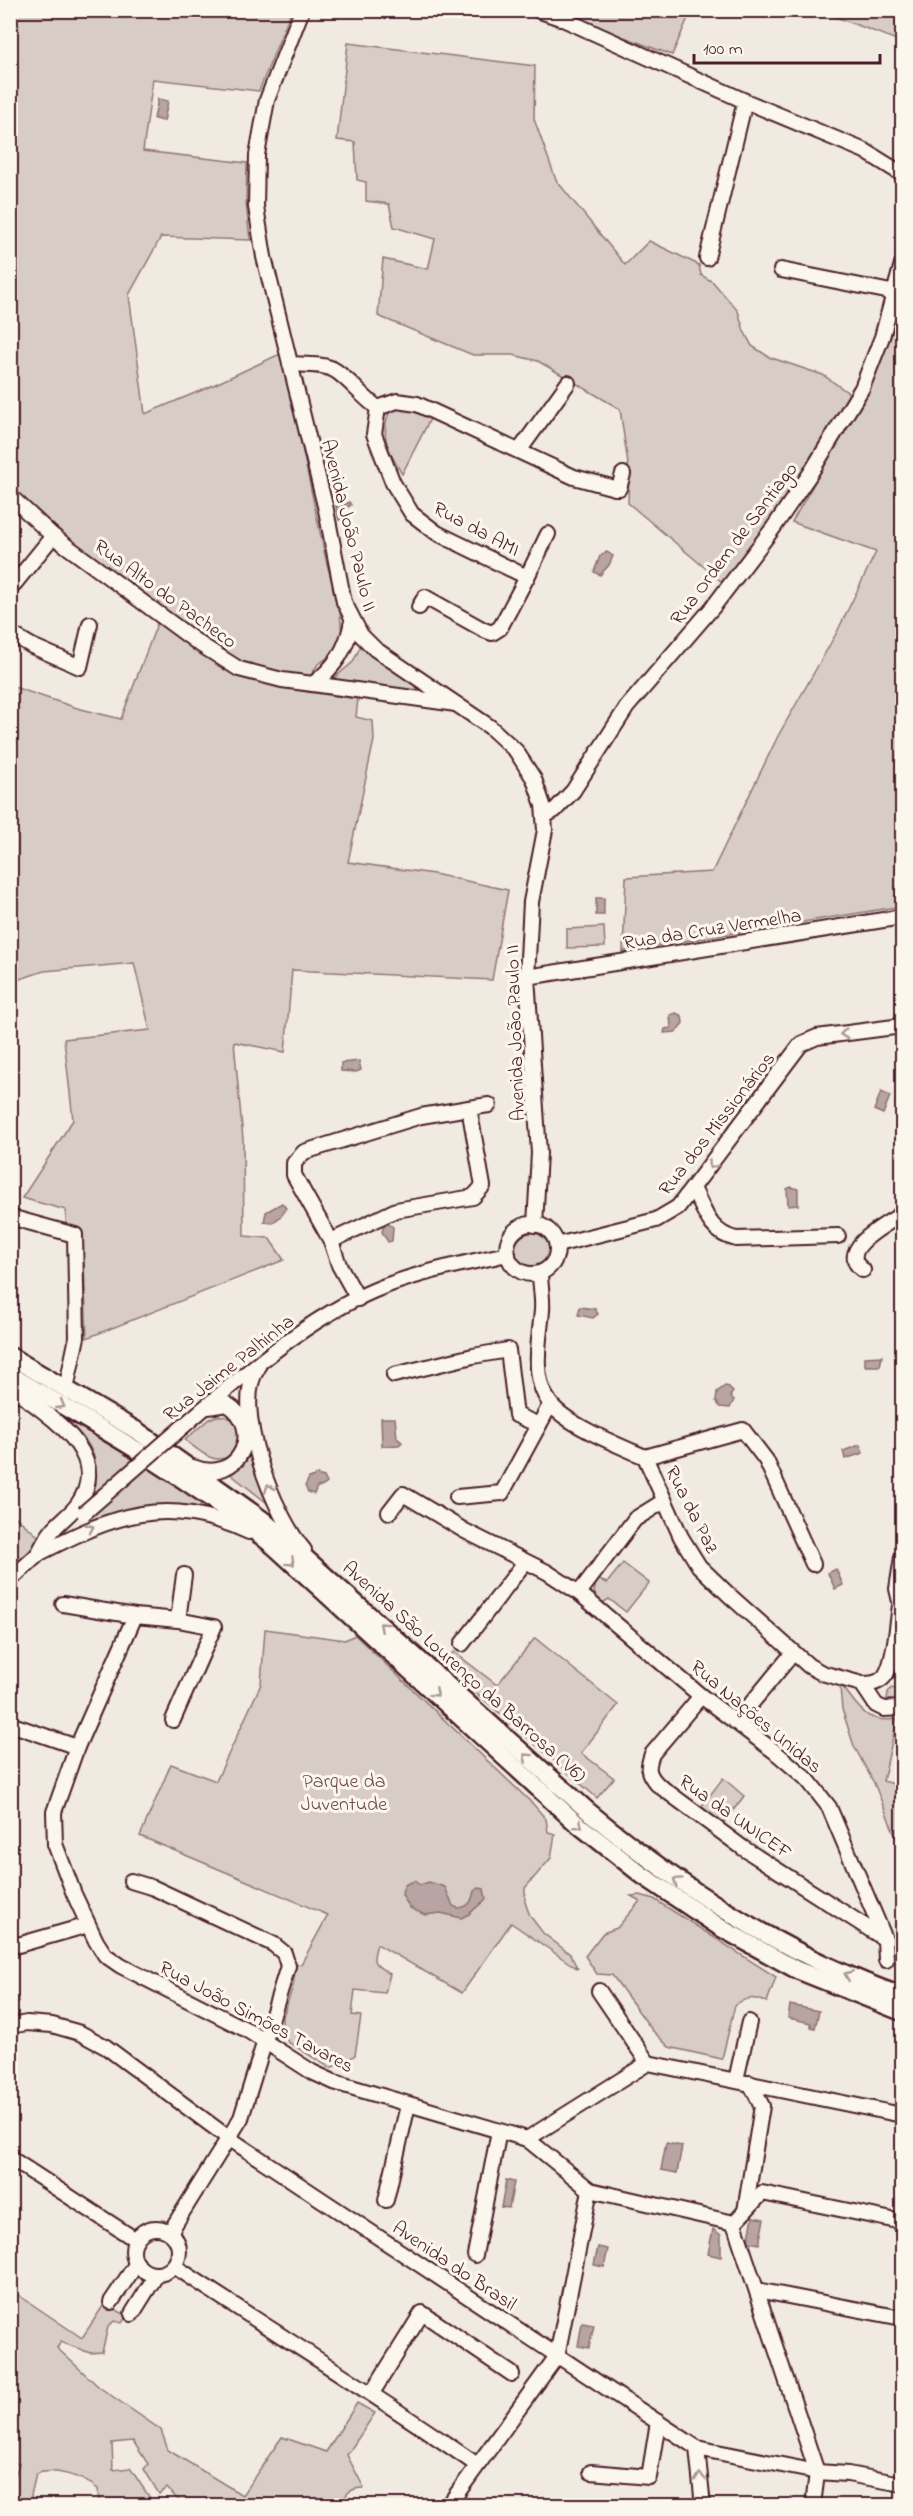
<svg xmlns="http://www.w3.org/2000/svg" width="913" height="2516" viewBox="0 0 913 2516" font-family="'Indie Flower',sans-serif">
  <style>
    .green { fill: #d8ccc6; stroke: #917678; stroke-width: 1.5 }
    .water { fill: #b8a4a2; stroke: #8c6f72; stroke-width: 1.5 }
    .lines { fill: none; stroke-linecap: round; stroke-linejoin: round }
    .minor-casing { stroke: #4a1f2b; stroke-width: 18 }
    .major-casing { stroke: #4a1f2b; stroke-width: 21 }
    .minor { stroke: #fbf7ec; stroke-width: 14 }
    .major { stroke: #fbf7ec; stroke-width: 16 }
    .minor-bridge-casing { stroke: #4a1f2b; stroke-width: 18; stroke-linecap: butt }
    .minor-bridge { stroke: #fbf7ec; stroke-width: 14 }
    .oneway { stroke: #ab9695 }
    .labels { text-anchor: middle; stroke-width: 6; stroke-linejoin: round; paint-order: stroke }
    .street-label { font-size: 20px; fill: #4a1f2b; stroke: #fbf7ec }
    .park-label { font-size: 20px; fill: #6e4a52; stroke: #fbf7ec }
  </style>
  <rect width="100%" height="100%" fill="#f0eae0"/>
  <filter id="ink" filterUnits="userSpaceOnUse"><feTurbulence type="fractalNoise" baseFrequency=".0167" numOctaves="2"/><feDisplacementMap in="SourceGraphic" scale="12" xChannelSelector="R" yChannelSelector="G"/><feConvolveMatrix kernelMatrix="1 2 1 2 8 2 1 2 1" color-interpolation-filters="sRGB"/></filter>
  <g filter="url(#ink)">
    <!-- green -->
    <g class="green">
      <path d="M11,11H291L259,91L153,79L143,151L247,163L246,203L250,240L161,237L129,295L145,414L207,388L282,353L326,560L340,612L342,637L336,652L318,664L301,691L358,699L356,717L373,721L374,740L348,862L434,874L508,890L492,980L292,970L285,1052L234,1042L243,1139L244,1236L269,1238L284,1260L87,1338L83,1241L79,1234L66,1226V1210L22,1198L73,1120L64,1039L150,1030L134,963L44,971L11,982V686L77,708L121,719L163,608L75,544L11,487Z"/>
      <path d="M554,11H691L672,55Z"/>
      <path d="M820,11H902V42Z"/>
      <path d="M348,43L535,66L534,119L556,180L625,265L649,241L699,265L701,275L713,282L738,311L744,331L752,346L769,357L823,375L850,394L799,481L723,583L628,503L629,471L620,409L538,361L513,355H473L378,316L383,259L428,269L435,239L394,227L389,204L366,201V182L357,180L355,142L337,140Z"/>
      <path d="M902,305V906L623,951L626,877L712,872L778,736L837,632L876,552L792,522L863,398L898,320Z"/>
      <path d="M400,406H407L431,417L402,474C390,454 379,436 389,413Z"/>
      <path d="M361,645L390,668L430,694L332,680L353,662Z"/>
      <path d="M604,927L605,947L567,948V929Z"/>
      <circle cx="532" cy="1250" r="17"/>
      <path d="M42,1401L165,1476L214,1510L184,1505L148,1507L90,1526L86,1499C115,1452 74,1428 42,1401Z"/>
      <path d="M217,1416H224L234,1420L240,1434L236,1453C214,1467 204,1454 185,1440L209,1419Z"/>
      <path d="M255,1448L271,1506L229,1473L243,1466Z"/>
      <path d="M11,1513L38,1536V1543L11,1568Z"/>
      <path d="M623,1563L649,1583L626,1612L609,1599L601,1604L594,1592L596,1582L599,1580L607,1583Z"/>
      <path d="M265,1629L345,1640L355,1635L533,1804L546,1819L548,1832L555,1834L551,1858L525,1888V1902L530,1916L543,1933L570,1954L578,1969L511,1923L462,1993L377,1944C371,1964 373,1963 390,1974L385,1993L355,1990L352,2015L361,2016L355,2055L343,2063L330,2068L288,2042L282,2031V2019L293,1986L296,1965L301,1964L328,1915L140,1836L171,1764L216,1781L261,1684Z"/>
      <path d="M535,1638L618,1705L581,1753L614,1778L597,1798L442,1663L454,1652L497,1685Z"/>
      <path d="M840,1687H843C861,1710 865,1723 897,1719L883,1781L902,1786V1852L874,1783L854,1746L842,1709Z"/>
      <path d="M892,1688L902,1691V1698L894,1701L887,1699L888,1692Z"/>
      <path d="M723,1778L744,1796L723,1824L701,1807Z"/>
      <path d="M640,1895L654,1899L776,1977L767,2002C754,1998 747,1996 735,2005L722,2059L669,2047L652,2030L612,1975L597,1974L585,1956L603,1933L617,1928L640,1901L631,1896Z"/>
      <path d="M11,2290L82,2338L105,2303L127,2316L122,2323L114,2321L108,2327L102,2352L90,2353L61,2342L57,2348L99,2387L161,2430L168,2450L242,2495L282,2437L326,2452L357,2403L375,2413L347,2455L364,2488C350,2488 346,2493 341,2505H180L182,2504L167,2488L159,2494L144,2469L148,2464L133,2441L112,2443L113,2470L130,2468L154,2504L99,2505L98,2489C83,2477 54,2467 36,2474L31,2495L34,2505H11V2486L19,2464L11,2462Z"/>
    </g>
    <!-- water -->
    <g class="water">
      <path d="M158,99L168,101L164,121L154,119Z"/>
      <path d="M349,502L351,505L346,508L343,519L339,520L336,506L344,505Z"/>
      <path d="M607,552L613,556L609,565L600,575L594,572L600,556Z"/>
      <rect x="596" y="898" width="8" height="17"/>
      <path d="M676,1013L682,1016L683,1023L676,1032L664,1033L665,1029L671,1028L670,1015Z"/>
      <path d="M359,1061L361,1070L356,1072L341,1071V1063Z"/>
      <path d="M881,1092L890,1096L883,1114L874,1110Z"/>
      <path d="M791,1187L798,1189V1205L788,1206L787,1189Z"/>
      <path d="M282,1203L286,1208L282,1215L273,1223L264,1222L266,1212Z"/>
      <path d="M389,1224L393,1227L392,1241L388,1242L382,1232L384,1225Z"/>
      <path d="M580,1307L595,1309L598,1314L593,1318L578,1315Z"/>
      <path d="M882,1356L880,1366H865V1357Z"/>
      <path d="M725,1386L729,1387L733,1392L730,1396L734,1400L730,1408L720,1407L716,1401L717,1392Z"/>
      <path d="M381,1418H395L397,1438L402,1442L399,1445L382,1446Z"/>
      <path d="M860,1445L863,1453L845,1459L843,1451Z"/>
      <path d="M317,1475L324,1477L327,1483L323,1486L317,1487L314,1494L308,1492L305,1486L309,1478Z"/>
      <path d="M836,1569L843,1585L835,1589L828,1573Z"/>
      <path d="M414,1881L420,1885L429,1882L445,1887L453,1906L458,1908C470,1907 472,1901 474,1891L479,1888L484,1889L486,1899L469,1914L461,1918L441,1913L425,1915L410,1908L402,1895L403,1889L406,1884Z"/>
      <path d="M790,2005L819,2011L815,2028L811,2027V2023L788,2018Z"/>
      <path d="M666,2143L682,2146L677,2173L661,2170Z"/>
      <path d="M506,2180L514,2182L509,2208L501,2207Z"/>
      <path d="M753,2217L764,2219L759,2244L748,2242Z"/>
      <path d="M713,2229L721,2235V2257L708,2254Z"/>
      <path d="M598,2247L608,2249L604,2267L594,2265Z"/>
      <path d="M582,2323L594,2325L589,2348L578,2346Z"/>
    </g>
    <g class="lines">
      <defs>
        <g id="minor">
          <path d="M302,10L267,100L257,155L256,207L264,257L326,510L344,602L361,635L375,649L490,727L516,751L534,779L543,805L545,830L531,902L527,977L539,1153L535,1225"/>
          <path d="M537,10L563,19L745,101L865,151L902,174"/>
          <path d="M707,258L745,101"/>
          <path d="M781,270L896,293"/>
          <path d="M290,364C303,365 324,363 336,371C351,381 363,398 378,408L374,434L393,483L412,514L437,533L527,577L548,534"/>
          <path d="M378,408L397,401L417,404L574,477L615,488H619L623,474"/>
          <path d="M519,451L568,383"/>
          <path d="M10,496L53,536L198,643L239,669L282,680L313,684C335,667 347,649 352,621"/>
          <path d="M10,589L53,536"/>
          <path d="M419,607L425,597L484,630L492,633L500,628L527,577"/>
          <path d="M10,633L32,646L80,667L90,624"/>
          <path d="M313,684L456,704"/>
          <path d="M544,816L555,810L573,791L627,707L713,607L774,527L810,474L862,388L882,337L902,264"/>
          <path d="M527,977L902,917"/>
          <path d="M469,1108L489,1105"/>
          <path d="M694,1190C705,1212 710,1233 736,1239L838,1236"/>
          <path d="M10,1217L75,1235L77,1337L66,1389"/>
          <circle cx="532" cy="1249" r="25"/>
          <path d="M331,1241L396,1210L473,1197L483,1186L469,1108L421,1116L304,1152L294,1163V1175L331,1241L339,1265L358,1299"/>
          <path d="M557,1245L656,1220L678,1207L801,1044L817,1037L902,1026"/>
          <path d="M863,1270C834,1250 889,1223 902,1214"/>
          <path d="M540,1273C540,1285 543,1298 542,1310C541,1325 538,1340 538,1355C537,1372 539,1389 550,1403C565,1424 620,1446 645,1457L681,1537L699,1566L729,1595L809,1666L822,1673L862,1684L876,1705L884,1709L902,1708"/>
          <path d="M258,1368C230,1406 275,1517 304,1550"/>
          <path d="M394,1375L473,1356L508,1350L516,1415L539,1425"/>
          <path d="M10,1386C45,1414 114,1452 78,1504C71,1514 60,1521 52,1531C46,1538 42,1547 38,1554"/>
          <path d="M203,1409C258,1363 317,1312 385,1286C425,1271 466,1263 508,1254"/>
          <path d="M645,1457L743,1430L766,1460L813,1564"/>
          <path d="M193,1467C240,1486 265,1427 227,1404L208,1407"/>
          <path d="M457,1497L502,1493L550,1405"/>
          <path d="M389,1512L403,1494L465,1531L547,1572L579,1593L701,1696L774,1751L807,1779L829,1807L885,1939L886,1960"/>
          <path d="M38,1554C114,1515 165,1494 249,1532"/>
          <path d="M902,1557L897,1589L902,1610"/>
          <path d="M10,1580L44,1549"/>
          <path d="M579,1593L635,1519L664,1501"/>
          <path d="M63,1604L135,1616"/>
          <path d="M178,1620L184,1575"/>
          <path d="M462,1644L525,1562"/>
          <path d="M862,1684C870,1684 878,1684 884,1677C895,1665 897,1623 900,1606"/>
          <path d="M701,1696L652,1754C647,1768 647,1773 657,1784L743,1848L885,1939"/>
          <path d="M173,1720L214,1627L178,1620L135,1616L77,1747L54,1812L55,1844L74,1894L96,1941L105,1955L121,1966L247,2030L312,2072L334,2082L527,2139L590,2190L734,2223"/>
          <path d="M736,1722L793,1653"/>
          <path d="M10,1724L77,1747"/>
          <path d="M131,1881L154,1888L273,1944L284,1953L288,1966L241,2118L170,2232"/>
          <path d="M10,1943L18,1945L88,1925"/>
          <path d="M599,1991L648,2063"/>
          <path d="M10,2026L27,2023L52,2025L80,2033L106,2047L230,2139L697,2448L817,2472L848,2474L902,2484"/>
          <path d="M736,2080L749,2022"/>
          <path d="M527,2139L648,2063L902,2115"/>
          <path d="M10,2158L136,2240"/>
          <path d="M386,2200L408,2105"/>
          <path d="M745,2211L762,2106L750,2083"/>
          <circle cx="156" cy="2251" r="23"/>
          <path d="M475,2255L499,2131"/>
          <path d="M174,2266C275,2333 378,2396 477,2465"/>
          <path d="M757,2290L902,2318"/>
          <path d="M111,2302L137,2263"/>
          <path d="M132,2314L157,2274"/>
          <path d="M372,2393L422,2313L512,2374"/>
          <path d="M697,2448L703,2506"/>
          <path d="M591,2472L649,2477L658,2422"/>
          <path d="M448,2506L557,2356L590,2190"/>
          <path d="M813,2506L817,2472L734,2223L762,2193L902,2222"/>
        </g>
        <g id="major">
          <path d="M10,1356L139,1432L263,1520L588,1811C683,1890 785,1955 902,1996"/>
          <path d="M10,1375C103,1429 193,1480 276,1548L575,1822L642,1875L721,1928L797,1970L902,2012"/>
        </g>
      </defs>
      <!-- minor casing -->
      <use href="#minor" class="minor-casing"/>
      <!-- major casing -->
      <use href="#major" class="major-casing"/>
      <!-- minor -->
      <use href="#minor" class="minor"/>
      <!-- major -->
      <use href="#major" class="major"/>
      <defs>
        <path id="minor-bridge" d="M84,1513L203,1409"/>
      </defs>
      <!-- minor-bridge casing -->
      <use href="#minor-bridge" class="minor-bridge-casing"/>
      <!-- minor-bridge -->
      <use href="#minor-bridge" class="minor-bridge"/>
    </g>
    <!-- one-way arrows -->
    <defs><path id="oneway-chevron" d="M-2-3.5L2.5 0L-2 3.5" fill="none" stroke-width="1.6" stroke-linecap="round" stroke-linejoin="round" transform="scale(1.5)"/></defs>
    <g class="oneway">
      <use href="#oneway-chevron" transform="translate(844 1034) rotate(173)"/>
      <use href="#oneway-chevron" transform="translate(712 1165) rotate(126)"/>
      <use href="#oneway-chevron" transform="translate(61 1405) rotate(30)"/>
      <use href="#oneway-chevron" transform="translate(269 1488) rotate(-110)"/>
      <use href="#oneway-chevron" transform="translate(90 1528) rotate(-24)"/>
      <use href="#oneway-chevron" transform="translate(291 1562) rotate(42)"/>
      <use href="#oneway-chevron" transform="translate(383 1626) rotate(-138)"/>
      <use href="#oneway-chevron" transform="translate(435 1693) rotate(42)"/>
      <use href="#oneway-chevron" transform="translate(527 1757) rotate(-138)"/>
      <use href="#oneway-chevron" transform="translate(579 1825) rotate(40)"/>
      <use href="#oneway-chevron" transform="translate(677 1881) rotate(-145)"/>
      <use href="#oneway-chevron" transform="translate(848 1975) rotate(-158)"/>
      <use href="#oneway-chevron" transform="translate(700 2477) rotate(-96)"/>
    </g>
  </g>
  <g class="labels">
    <!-- street labels -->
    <g class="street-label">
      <text transform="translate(350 525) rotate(76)" y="7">Avenida João Paulo II</text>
      <text transform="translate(477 528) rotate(28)" y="7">Rua da AMI</text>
      <text transform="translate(733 543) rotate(-53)" y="7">Rua Ordem de Santiago</text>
      <text transform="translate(166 593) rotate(36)" y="7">Rua Alto do Pacheco</text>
      <text transform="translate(712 928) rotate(-9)" y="7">Rua da Cruz Vermelha</text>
      <text transform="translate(514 1033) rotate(-92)" y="7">Avenida João Paulo II</text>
      <text transform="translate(716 1123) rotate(-52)" y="7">Rua dos Missionários</text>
      <text transform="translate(228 1367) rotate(-38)" y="7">Rua Jaime Palhinha</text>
      <text transform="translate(693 1509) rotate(63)" y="7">Rua da Paz</text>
      <text transform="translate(465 1671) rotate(42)" y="7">Avenida São Lourenço da Barrosa (V6)</text>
      <text transform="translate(757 1716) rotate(40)" y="7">Rua Nações Unidas</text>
      <text transform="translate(736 1816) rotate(35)" y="7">Rua da UNICEF</text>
      <text transform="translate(257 2016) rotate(28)" y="7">Rua João Simões Tavares</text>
      <text transform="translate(455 2265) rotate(34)" y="7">Avenida do Brasil</text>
    </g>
    <!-- park labels -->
    <g class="park-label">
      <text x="344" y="1787">Parque da<tspan x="344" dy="23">Juventude</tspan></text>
    </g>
  </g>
  <!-- margin -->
  <rect width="913" height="2516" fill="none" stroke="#fbf7ec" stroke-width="36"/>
  <rect x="18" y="18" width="877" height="2480" fill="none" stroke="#4a1f2b" stroke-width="2" filter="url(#ink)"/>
  <!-- scale -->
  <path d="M694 54v9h186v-9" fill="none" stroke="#4a1f2b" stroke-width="3"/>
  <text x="703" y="54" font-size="18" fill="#4a1f2b" stroke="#fbf7ec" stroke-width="4.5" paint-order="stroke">100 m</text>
</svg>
